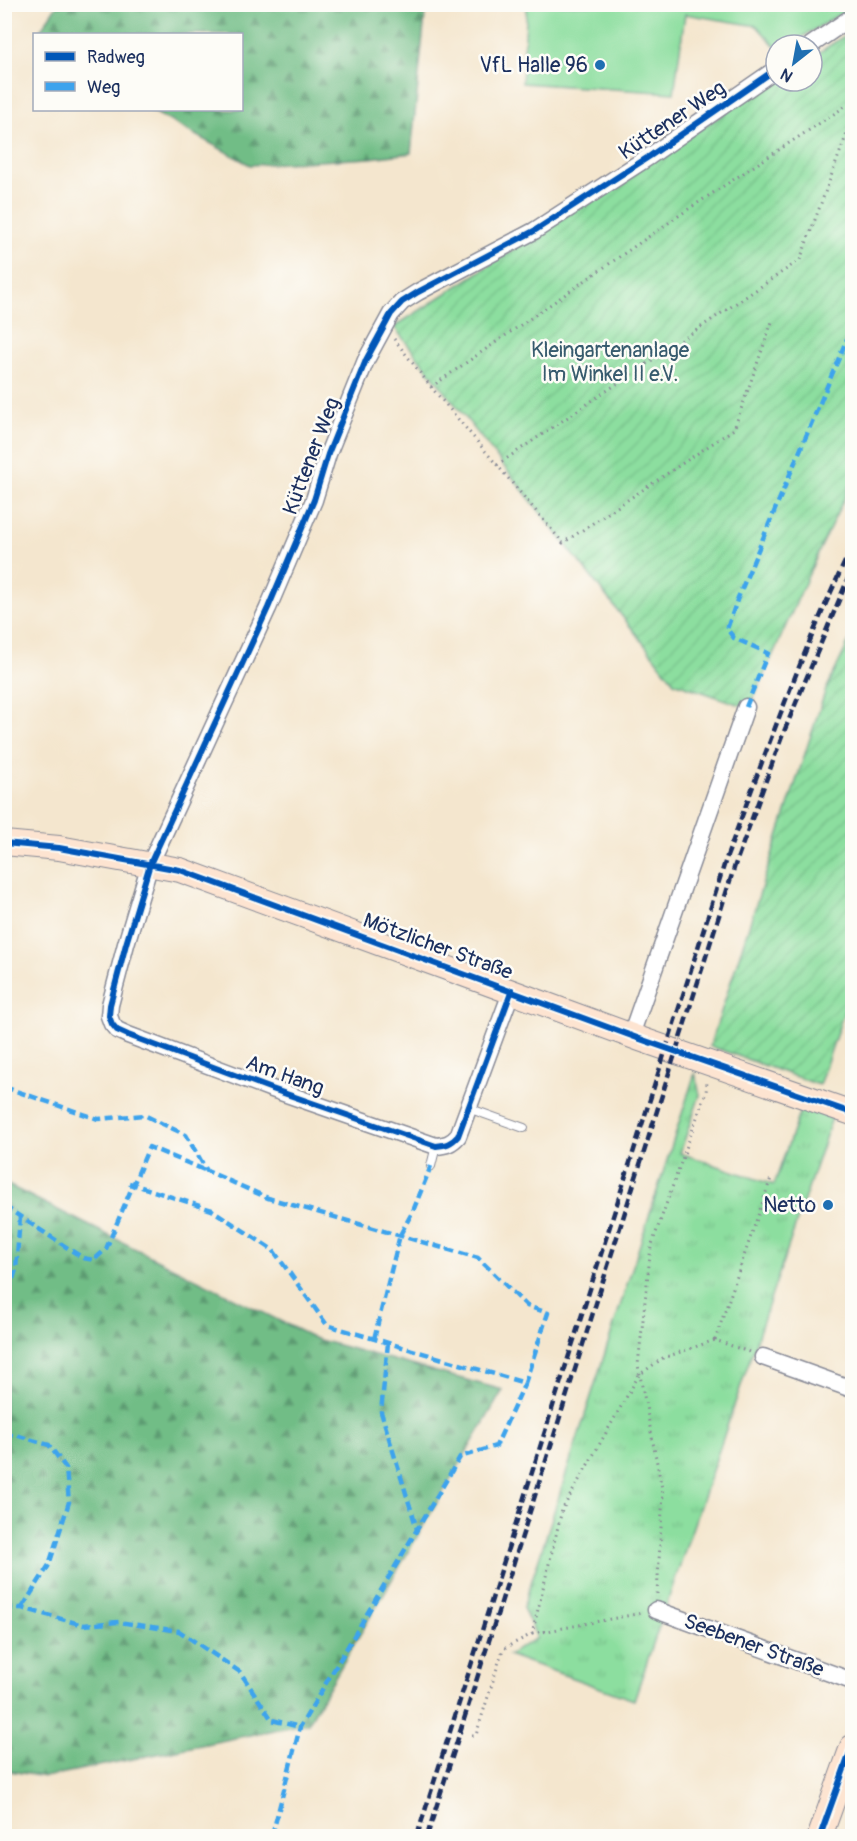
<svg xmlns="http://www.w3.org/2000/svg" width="857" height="1841" viewBox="0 0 857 1841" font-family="Pangolin,sans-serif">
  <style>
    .grass { fill: url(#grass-tufts); stroke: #54867e; stroke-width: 1.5 }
    .forest { fill: url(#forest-firs); stroke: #467672; stroke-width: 1.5 }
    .garden { fill: url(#garden-furrows); stroke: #54867e; stroke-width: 1.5 }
    .pitch { fill: #8cde9f; stroke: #54867e; stroke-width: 1.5 }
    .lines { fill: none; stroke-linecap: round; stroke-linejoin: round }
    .lane-casing { stroke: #888a96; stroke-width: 10 }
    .street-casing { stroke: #888a96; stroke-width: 19 }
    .secondary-casing { stroke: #888a96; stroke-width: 26 }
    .path { stroke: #888a96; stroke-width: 3; stroke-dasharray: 1.5 4.5; stroke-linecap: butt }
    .lane { stroke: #fff; stroke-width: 8 }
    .street { stroke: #fff; stroke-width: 16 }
    .secondary { stroke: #fde4d1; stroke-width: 24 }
    .rail { stroke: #1b2f5e; stroke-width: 4.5; stroke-dasharray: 9 4.5; stroke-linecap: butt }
    .quiet { stroke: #3da3ed; stroke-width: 4.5; stroke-dasharray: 9 4.5; stroke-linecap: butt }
    .cycleway-casing { stroke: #fdfcf7; stroke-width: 10 }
    .cycleway { stroke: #0057b8; stroke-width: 6 }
    .poi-dot { fill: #1f6fb2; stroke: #fdfcf7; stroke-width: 2 }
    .labels { text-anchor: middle; stroke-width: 5; stroke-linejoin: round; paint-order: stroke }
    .poi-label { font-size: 21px; fill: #1b2f5e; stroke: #fdfcf7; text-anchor: end }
    .street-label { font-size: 21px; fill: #1b2f5e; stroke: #fdfcf7 }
    .park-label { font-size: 21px; fill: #375b6e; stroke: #fdfcf7 }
  </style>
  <defs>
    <pattern id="grass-tufts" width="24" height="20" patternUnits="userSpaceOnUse" patternTransform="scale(1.5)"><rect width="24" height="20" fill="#8cde9f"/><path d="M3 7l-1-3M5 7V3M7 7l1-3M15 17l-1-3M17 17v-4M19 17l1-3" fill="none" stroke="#78bf8b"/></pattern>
    <pattern id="forest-firs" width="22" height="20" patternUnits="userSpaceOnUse" patternTransform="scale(1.5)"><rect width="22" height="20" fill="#71bd86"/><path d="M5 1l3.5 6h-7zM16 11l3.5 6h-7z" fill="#5c9a71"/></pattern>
    <pattern id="garden-furrows" width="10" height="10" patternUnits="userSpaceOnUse" patternTransform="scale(1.5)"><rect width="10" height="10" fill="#8cde9f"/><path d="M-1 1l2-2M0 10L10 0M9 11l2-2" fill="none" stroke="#78bf8b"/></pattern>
  </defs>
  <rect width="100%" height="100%" fill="#fdfcf7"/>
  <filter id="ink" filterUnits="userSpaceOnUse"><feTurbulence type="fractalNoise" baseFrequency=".0167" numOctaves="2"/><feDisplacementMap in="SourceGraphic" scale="12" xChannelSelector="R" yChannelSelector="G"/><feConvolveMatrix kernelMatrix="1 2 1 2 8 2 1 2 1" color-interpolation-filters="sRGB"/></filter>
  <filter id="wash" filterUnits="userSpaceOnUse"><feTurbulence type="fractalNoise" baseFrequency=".008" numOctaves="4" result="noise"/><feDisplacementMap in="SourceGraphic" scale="24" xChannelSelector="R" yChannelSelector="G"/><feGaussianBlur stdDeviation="1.35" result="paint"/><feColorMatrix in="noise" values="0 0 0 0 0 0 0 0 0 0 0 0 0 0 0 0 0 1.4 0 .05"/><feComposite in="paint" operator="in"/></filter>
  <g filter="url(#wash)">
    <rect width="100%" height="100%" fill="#f4e6ce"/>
    <!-- grass -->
    <path class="grass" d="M695,1073L700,1095L680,1153L762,1181L774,1185L801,1108L832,1118L634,1700L508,1655L537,1638L523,1608Z"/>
    <!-- forest -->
    <g class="forest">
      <path d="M57,5H426L411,153L370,158L250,165L150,110H242V34H38Z"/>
      <path d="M4,1183L316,1339L503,1390L308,1723L45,1777L5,1770Z"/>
    </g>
    <!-- garden -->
    <g class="garden">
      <path d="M852,31V482L821,547L750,706L746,707L674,682L394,327L776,80L812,81V57Z"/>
      <path d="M852,635V989L819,1085L710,1046L825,692Z"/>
    </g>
    <!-- pitch -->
    <path class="pitch" d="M527,5H852V7L789,45H776V47L757,26L685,14L674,93L522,83Z"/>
  </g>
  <g filter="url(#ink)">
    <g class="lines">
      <defs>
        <g id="lane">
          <path d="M468,1108L524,1128"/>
          <path d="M431,1166L436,1146"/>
        </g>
        <g id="street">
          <path d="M811,45L852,17"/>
          <path d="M512,990L458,1136C451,1144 446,1145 436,1146L272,1089L128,1035L117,1030L112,1024L109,1016L110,1005L126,944L150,864L268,608L314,500L328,454L366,360L391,314L402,302L418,292L534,231L650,156L776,69"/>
          <path d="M631,1035L746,707"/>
          <path d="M763,1357L852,1389"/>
          <path d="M656,1610L852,1681"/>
        </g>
        <g id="secondary">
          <path d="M4,843L59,848L180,870L640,1039L852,1113"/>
          <path d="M820,1836L852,1747"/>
        </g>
      </defs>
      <!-- lane casing -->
      <use href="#lane" class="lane-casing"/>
      <!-- street casing -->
      <use href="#street" class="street-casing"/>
      <!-- secondary casing -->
      <use href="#secondary" class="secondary-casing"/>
      <!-- path -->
      <g class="path">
        <path d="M394,339L431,387L563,543L734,429L773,319"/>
        <path d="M431,387L690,208L852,102"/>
        <path d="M497,465L800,260L852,120"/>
        <path d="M4,876L6,862"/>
        <path d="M749,1352L715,1340L771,1178"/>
        <path d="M657,1594L663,1494L638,1365L651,1247L706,1092L707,1082"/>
        <path d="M532,1634L642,1613"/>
        <path d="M472,1735H476L503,1649L532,1634L562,1510L639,1375L663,1358L715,1340"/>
      </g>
      <!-- lane -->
      <use href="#lane" class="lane"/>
      <!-- street -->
      <use href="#street" class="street"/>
      <!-- secondary -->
      <use href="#secondary" class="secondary"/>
      <!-- rail -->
      <g class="rail">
        <path d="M417,1836L726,859C765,754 803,648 852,547"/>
        <path d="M427,1836L735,865L783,734L852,569"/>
      </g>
      <!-- quiet -->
      <g class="quiet">
        <path d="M746,707L768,653L734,638L727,629L737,600L852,327"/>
        <path d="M4,1087L98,1119L144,1115L186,1135L207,1171L268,1198L478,1258L527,1306L548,1313L525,1383L327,1325L273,1250L212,1210L129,1183"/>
        <path d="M4,1206L83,1258L94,1260L106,1249L149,1147L207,1171"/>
        <path d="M4,1286L11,1285L16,1270L20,1217"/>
        <path d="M374,1339L400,1235L413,1211L431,1166"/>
        <path d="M388,1343L381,1412L417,1529"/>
        <path d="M4,1434L19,1436L49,1445L66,1468L69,1502L49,1565L22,1608"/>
        <path d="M4,1608H22L83,1625L119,1622L179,1631L240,1672L272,1720L300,1727"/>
        <path d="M272,1836L300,1727L460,1457L496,1446L525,1383"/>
      </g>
      <defs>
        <g id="cycleway">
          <path d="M4,843L59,848L180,870L640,1039L852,1113"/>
          <path d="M512,990L458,1136C451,1144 446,1145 436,1146L272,1089L128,1035L117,1030L112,1024L109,1016L110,1005L126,944L150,864L268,608L314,500L328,454L366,360L391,314L402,302L418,292L534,231L650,156L776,69"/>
          <path d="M820,1836L852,1747"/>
        </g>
      </defs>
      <!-- cycleway casing -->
      <use href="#cycleway" class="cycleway-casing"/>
      <!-- cycleway -->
      <use href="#cycleway" class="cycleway"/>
    </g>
  </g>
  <!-- markers -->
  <g class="poi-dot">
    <circle cx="600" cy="65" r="6"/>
    <circle cx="828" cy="1205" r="6"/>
  </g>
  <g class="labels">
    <!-- poi labels -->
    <g class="poi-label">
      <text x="588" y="72">VfL Halle 96</text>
      <text x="816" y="1212">Netto</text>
    </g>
    <!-- street labels -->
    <g class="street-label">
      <text transform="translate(672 120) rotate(-34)" y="7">Küttener Weg</text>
      <text transform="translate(311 456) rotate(-69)" y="7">Küttener Weg</text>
      <text transform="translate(438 946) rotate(20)" y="7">Mötzlicher Straße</text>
      <text transform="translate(285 1075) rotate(20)" y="7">Am Hang</text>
      <text transform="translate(754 1645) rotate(20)" y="7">Seebener Straße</text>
    </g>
    <!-- park labels -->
    <g class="park-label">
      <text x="610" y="357">Kleingartenanlage<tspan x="610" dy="24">Im Winkel II e.V.</tspan></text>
    </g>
  </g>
  <!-- margin -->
  <rect width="857" height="1841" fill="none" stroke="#fdfcf7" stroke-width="24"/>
  <!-- legend -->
  <rect x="33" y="33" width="210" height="78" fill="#fdfcf7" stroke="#a3aaba" stroke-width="1.5"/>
  <rect x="45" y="52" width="30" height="9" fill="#0057b8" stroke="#a3aaba" stroke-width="1.5"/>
  <text x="87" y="63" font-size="18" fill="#1b2f5e">Radweg</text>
  <rect x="45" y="82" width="30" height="9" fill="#3da3ed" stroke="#a3aaba" stroke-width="1.5"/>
  <text x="87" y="93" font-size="18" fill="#1b2f5e">Weg</text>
  <!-- north arrow -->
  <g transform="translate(794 63) rotate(211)"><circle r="28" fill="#fdfcf7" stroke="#a3aaba" stroke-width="1.5"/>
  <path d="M0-4.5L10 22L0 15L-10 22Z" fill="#1f6fb2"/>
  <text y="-9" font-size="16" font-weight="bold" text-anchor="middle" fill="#1b2f5e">N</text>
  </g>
</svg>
